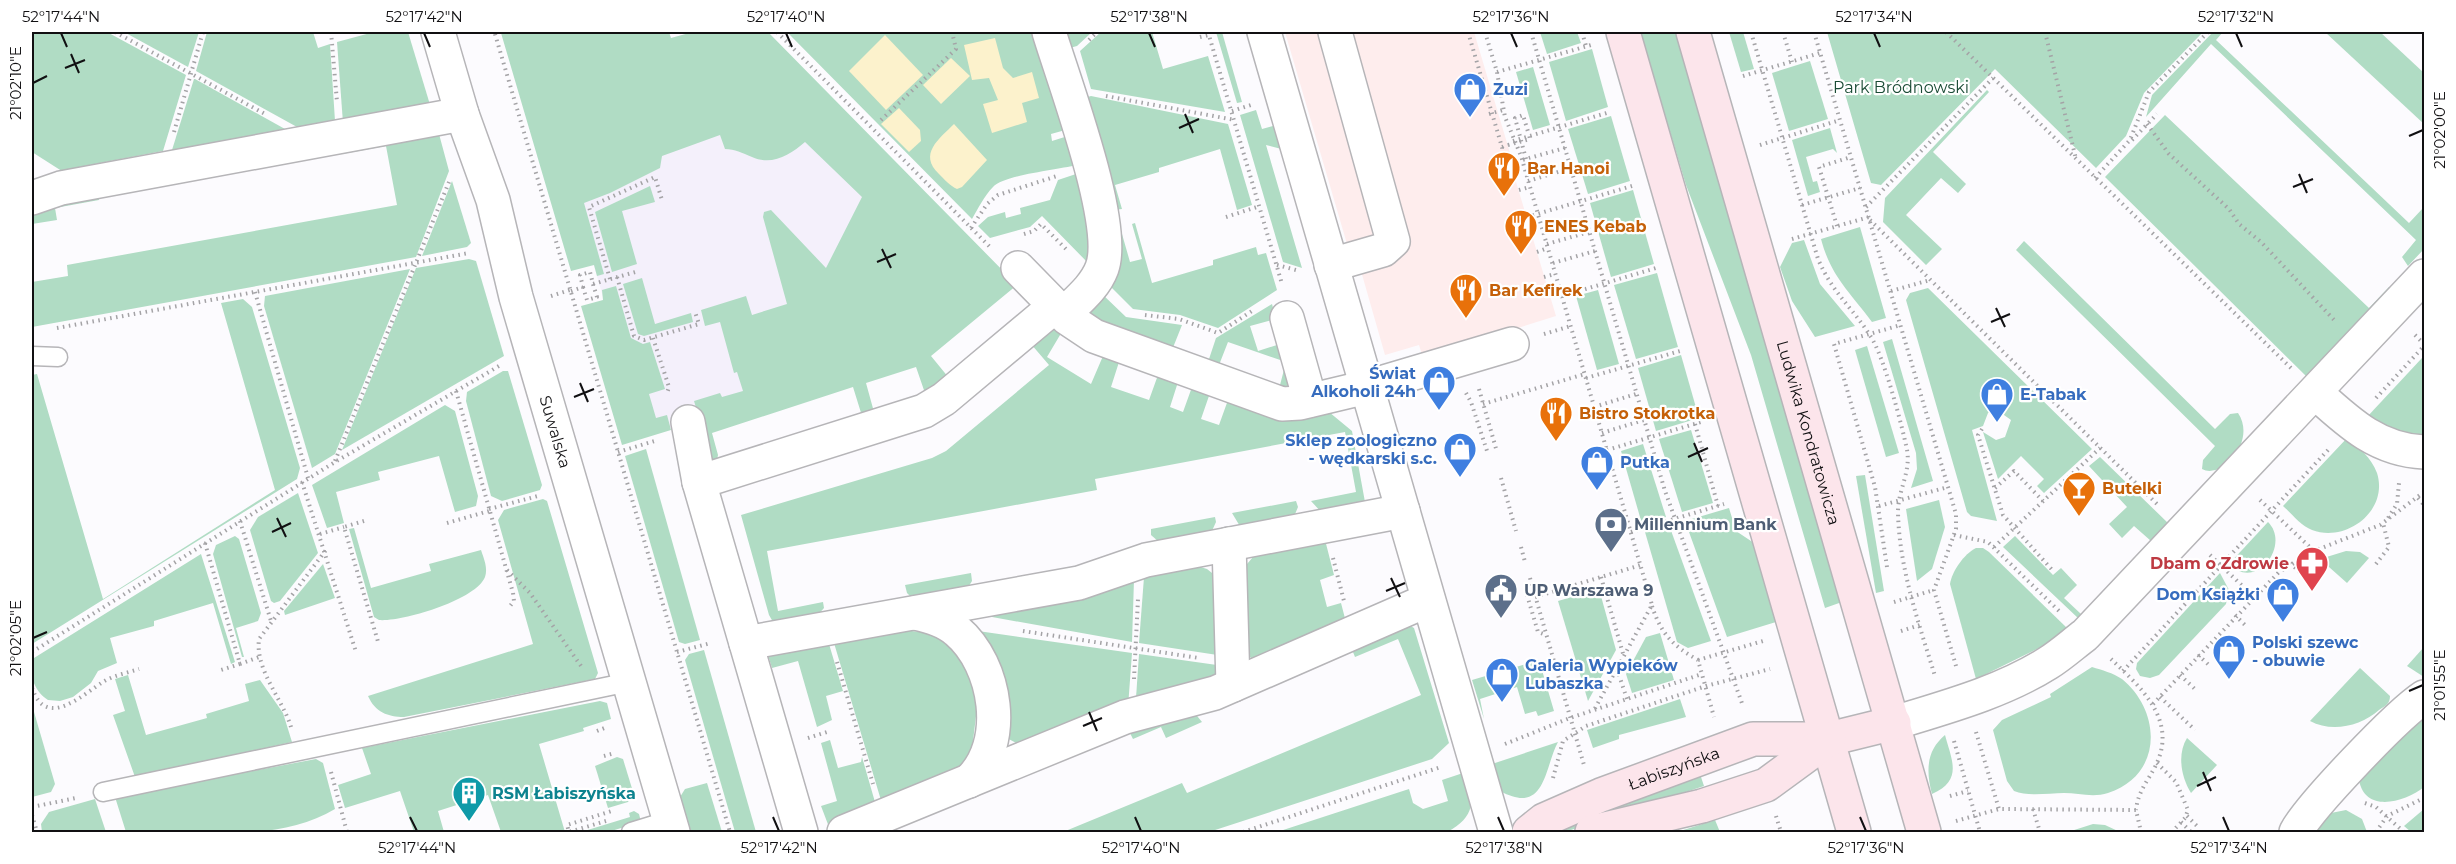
<svg xmlns="http://www.w3.org/2000/svg" width="2456" height="864" viewBox="0 0 2456 864" font-family="Montserrat,sans-serif">
  <style>
    .commercial { fill: #feeded }
    .built { fill: #f4f0fb }
    .green { fill: #b0dcc4 }
    .sand { fill: #fcf2cc }
    .lines { fill: none; stroke-linecap: round; stroke-linejoin: round }
    .lane-casing { stroke: #b6b5b8; stroke-width: 21 }
    .street-casing { stroke: #b6b5b8; stroke-width: 36 }
    .secondary-casing { stroke: #b6b5b8; stroke-width: 36 }
    .path { stroke: #a4a3a6; stroke-width: 4; stroke-dasharray: 1.5 4.5; stroke-linecap: butt }
    .lane { stroke: #fff; stroke-width: 18 }
    .street { stroke: #fff; stroke-width: 33 }
    .secondary { stroke: #fce5eb; stroke-width: 33 }
    .path-bridge { stroke: #a4a3a6; stroke-width: 4; stroke-dasharray: 1.5 4.5; stroke-linecap: butt }
    .ticks { fill: none; stroke: #111012; stroke-width: 2 }
    .labels { text-anchor: middle; stroke-width: 4.5; stroke-linejoin: round; paint-order: stroke }
    .park-label { font-size: 16px; fill: #1a4b35; stroke: #fff }
    .shop-label { font-size: 16px; font-weight: bold; fill: #366cbe; stroke: #fff; text-anchor: start }
    .food-label { font-size: 16px; font-weight: bold; fill: #c56008; stroke: #fff; text-anchor: start }
    .street-label { font-size: 16px; fill: #111012; stroke: #fff }
    .service-label { font-size: 16px; font-weight: bold; fill: #4e5e75; stroke: #fff; text-anchor: start }
    .health-label { font-size: 16px; font-weight: bold; fill: #be3a42; stroke: #fff; text-anchor: end }
    .culture-label { font-size: 16px; font-weight: bold; fill: #0d838f; stroke: #fff; text-anchor: start }
    .neatline { fill: none; stroke: #111012; stroke-width: 2 }
    .ticks-label { font-size: 15px; text-anchor: middle; fill: #111012 }
  </style>
  <rect width="100%" height="100%" fill="#fcfbfe"/>
  <!-- commercial -->
  <path class="commercial" d="M1285,32H1474L1510,153L1501,155L1507,176L1514,175L1556,316L1423,358L1419,345L1385,355L1353,243L1347,244Z"/>
  <!-- built -->
  <path class="built" d="M525,32H669L671,38L693,32L989,275L896,356L644,436Z"/>
  <!-- green -->
  <g class="green">
    <path d="M32,32H107L186,75L163,151L79,167L68,175L32,152Z"/>
    <path d="M124,32H199L188,67Z"/>
    <path d="M207,32H313L318,48L330,44L335,121L297,127L196,71Z"/>
    <path d="M374,32H408L431,108L343,123L337,42Z"/>
    <path d="M669,32L671,38L693,32H768L1017,285L931,356L949,378L926,396L916,367L866,383L874,412L862,416L853,387L712,433L718,455L717,460L712,459L694,401L720,393L722,397L743,391L737,372L734,373L720,322L705,326L701,310L746,296L752,315L787,304L763,217L764,212L771,210L826,268L862,197L805,142C790,155 772,166 752,157C742,153 735,149 725,149L720,135L662,156L660,168L610,193L584,203L604,274L597,276L594,265L571,271L501,33Z"/>
    <path d="M787,32H1041L1069,129L1051,134L1052,141L1071,135L1080,164C1061,170 1005,174 993,187C984,196 978,209 972,219Z"/>
    <path d="M1061,32H1092L1077,46L1066,49Z"/>
    <path d="M1101,32H1152L1163,69L1208,56L1225,112L1091,89L1080,51Z"/>
    <path d="M1216,32H1222L1242,102L1237,103Z"/>
    <path d="M1540,32H1577L1581,43L1547,54Z"/>
    <path d="M1640,32H1676L1842,602L1825,608L1751,355L1686,185Z"/>
    <path d="M1729,32H1743L1754,69L1741,72Z"/>
    <path d="M1827,32H2203L2144,93L2126,136L2096,168L1995,69L1881,185L1871,183Z"/>
    <path d="M2213,32H2223L2216,40L2409,223L2424,207V249L2408,266L2402,257L2416,240L2211,44L2146,117L2152,95Z"/>
    <path d="M2325,32H2380L2424,73V124Z"/>
    <path d="M1592,49L1608,107L1566,121L1549,62Z"/>
    <path d="M1810,61L1828,119L1789,131L1772,73Z"/>
    <path d="M1533,67L1550,125L1533,130L1516,72Z"/>
    <path d="M194,79H195L285,129L172,150Z"/>
    <path d="M1987,90L1989,92L1933,152L1966,184L1958,193L1941,178L1906,215L1942,249L1926,265L1883,222L1885,198Z"/>
    <path d="M1091,96L1228,124L1252,205L1237,210L1220,149L1159,168V172L1115,185L1122,209L1114,210L1081,99Z"/>
    <path d="M1256,110L1262,129L1277,125L1285,150L1266,145L1302,268L1283,262L1240,115Z"/>
    <path d="M2165,115L2369,308L2389,287L2391,289L2307,377L2105,177Z"/>
    <path d="M1611,116L1630,181L1588,194L1568,129Z"/>
    <path d="M1830,128L1837,153L1833,149L1806,157L1813,182L1817,181L1820,192L1808,196L1792,140Z"/>
    <path d="M439,134L449,171L416,257L32,327V282L68,276L67,265L397,205L386,146L342,154V150Z"/>
    <path d="M1082,172L1090,265L1042,216L1030,227L990,238L978,226L988,217L1005,212L1006,218L1021,214L1020,208L1050,200L1058,180Z"/>
    <path d="M452,181L471,243L467,247L422,256Z"/>
    <path d="M650,186L655,202L622,211L637,264L612,272L595,212Z"/>
    <path d="M1633,190L1654,264L1611,277L1590,203Z"/>
    <path d="M98,194L99,200L55,208L57,220L32,224V210Z"/>
    <path d="M1135,223L1152,283L1213,265V260L1256,247L1258,255L1266,253L1277,290L1218,328L1180,315L1133,309L1109,285L1117,228L1120,227L1130,262L1142,259L1132,224Z"/>
    <path d="M1860,227L1886,318L1872,322C1850,292 1831,277 1821,239Z"/>
    <path d="M1804,240L1820,284L1855,326L1815,337L1792,301L1780,267L1792,243Z"/>
    <path d="M2024,241L2215,429L2230,414L2238,413C2257,441 2222,480 2202,469L2203,460L2215,446L2016,250Z"/>
    <path d="M469,259L476,261L504,356L342,450L416,268Z"/>
    <path d="M410,269L335,454L312,468L264,306L265,296Z"/>
    <path d="M1657,273L1678,347L1636,359L1614,285Z"/>
    <path d="M642,278L655,324L691,313L693,322L644,336L638,334L623,284Z"/>
    <path d="M616,286L631,338L643,344L650,342L665,389L649,394L656,418L667,415L671,430L622,445L581,306L603,300L602,290Z"/>
    <path d="M1928,288L2092,449L2044,493L2037,486L2044,479L2021,456L1998,479L1983,432L1996,440L2005,437L2011,420L1997,410L1988,413L1983,426L1972,430L1997,521L1971,516L1967,512L1906,300L1910,293Z"/>
    <path d="M1598,290L1619,364L1597,370L1576,296Z"/>
    <path d="M1101,293L1126,317L1182,325L1172,350L1100,325L1090,311Z"/>
    <path d="M243,299L252,307L300,468L297,479L32,644V375L37,374L103,599L275,490L221,303Z"/>
    <path d="M1272,304L1276,319L1250,326L1258,351L1283,343L1293,386L1283,390L1280,385L1286,362L1228,342L1219,365L1208,362L1216,338Z"/>
    <path d="M1052,326L1063,330L1047,357L1091,384L1103,356L1119,362L1111,387L1149,400L1158,375L1178,382L1170,407L1183,412L1192,387L1210,393L1201,419L1219,425L1228,400L1329,412L1352,431L1365,502L1322,513L1311,501L1356,492L1345,432L1095,479L1097,490L767,551L778,611L823,602L824,608L816,617L773,622L769,615L741,515L932,458L946,451L1049,365L1031,344Z"/>
    <path d="M1892,339L1933,481L1911,488L1917,469L1916,453L1883,342Z"/>
    <path d="M1867,346L1899,453L1886,457L1855,350Z"/>
    <path d="M1681,355L1699,418L1656,431L1638,368Z"/>
    <path d="M2422,358L2424,360V436L2405,435L2367,417Z"/>
    <path d="M503,371H508L542,485L540,490L502,501L491,496L466,401L467,392Z"/>
    <path d="M445,405L455,411L478,496L476,506L455,512L439,456L378,472L380,480L336,492L344,523L327,528L312,485Z"/>
    <path d="M1691,430L1713,503L1682,512L1659,439Z"/>
    <path d="M2348,437C2359,448 2371,457 2377,473C2389,511 2346,543 2312,530C2301,526 2292,514 2283,506Z"/>
    <path d="M1643,444L1666,517L1642,524L1621,451Z"/>
    <path d="M646,449L700,640L685,644L679,642L625,456Z"/>
    <path d="M2100,457L2169,524L2151,541L2134,526L2122,538L2109,524L2127,507L2089,466Z"/>
    <path d="M1865,475L1884,591L1876,593L1856,476Z"/>
    <path d="M298,493L318,553L280,601L274,603L271,601L250,530L258,517Z"/>
    <path d="M543,499L547,501L598,673L595,679L404,717C388,717 375,712 368,696L533,644L498,520L504,510Z"/>
    <path d="M1939,500L1945,527L1932,569L1917,581L1906,509Z"/>
    <path d="M1296,501L1298,507L1293,519L1241,528L1232,513Z"/>
    <path d="M1729,508L1736,531L1754,543L1776,622L1727,637L1685,521Z"/>
    <path d="M1215,517L1216,522L1211,533L1159,542L1151,535V529Z"/>
    <path d="M2268,522C2291,545 2256,592 2229,564Z"/>
    <path d="M1669,525L1711,641L1688,648L1677,642L1645,532Z"/>
    <path d="M354,528L371,588L431,571L429,564L481,550C484,559 488,568 485,577C476,600 402,622 379,620L374,617L349,529Z"/>
    <path d="M1323,532L1334,575L1320,580L1327,607L1341,603L1347,626L1253,659L1248,656L1242,570L1253,557Z"/>
    <path d="M235,536L239,539L261,613L258,621L236,628L244,657H242L213,554L216,545Z"/>
    <path d="M2015,536L2053,575L2061,568L2077,585L2064,598L2081,614L2079,619L2003,547Z"/>
    <path d="M1976,548H1983L1989,552L2068,629L2039,648L1976,679L1950,584C1952,571 1964,554 1976,548Z"/>
    <path d="M2346,551L2360,552L2369,558L2347,583L2320,559Z"/>
    <path d="M201,554L235,662L231,664L213,603L154,621V626L110,638L117,663L98,671L91,683L73,697L60,701L48,700C35,692 27,673 34,658Z"/>
    <path d="M323,564L335,598L285,615L284,611Z"/>
    <path d="M1197,566L1207,569L1217,577L1224,656L1139,643L1144,577Z"/>
    <path d="M971,573L972,581L967,589L913,599L907,593L905,585Z"/>
    <path d="M2220,573L2229,590L2226,604L2159,675L2150,678L2140,676L2136,669L2137,663Z"/>
    <path d="M1134,580L1132,642L992,617V615Z"/>
    <path d="M1599,589L1616,650L1588,701L1558,601Z"/>
    <path d="M1404,622L1414,628L1449,743L1432,759L1209,832H1063L1182,783L1187,793L1421,695L1398,639L1355,657L1353,652L1356,642Z"/>
    <path d="M904,630L935,634L957,647L953,651L980,683L970,766L883,807L834,643Z"/>
    <path d="M978,631L1132,653L1128,707L1018,744L1005,737L1006,688L1003,672Z"/>
    <path d="M1660,633L1674,680L1632,693L1626,674L1646,637Z"/>
    <path d="M829,644L843,691L826,696L832,720L817,727L798,661L772,668L768,655Z"/>
    <path d="M2424,647V677L2407,666Z"/>
    <path d="M704,650L756,832H735L685,660L689,654Z"/>
    <path d="M1139,654L1224,666L1216,681L1136,698Z"/>
    <path d="M1539,660L1554,711L1538,716L1536,711L1525,714L1517,687L1480,699L1484,719L1472,680Z"/>
    <path d="M2092,667C2102,670 2113,673 2122,679C2162,712 2163,775 2108,793C2093,798 2078,793 2064,793C2049,793 2028,797 2014,791L2007,781L1993,730L2002,720L2051,697L2050,694Z"/>
    <path d="M2360,668L2390,696C2390,704 2385,706 2379,710C2361,726 2332,733 2310,721Z"/>
    <path d="M128,675L146,735L207,718L206,714L249,701L245,684L260,680L283,713L292,742L135,777L113,715L125,711L115,679Z"/>
    <path d="M1680,699L1686,717L1619,735V739L1593,748L1587,730Z"/>
    <path d="M600,701L607,703L611,719L583,728L584,731L539,744L565,832H501L488,795L438,811L444,832H414L400,791L345,808L338,785L371,774L362,748Z"/>
    <path d="M32,705L55,784L51,792L32,797Z"/>
    <path d="M1193,711L1202,722L1166,738L1161,727L1133,739L1130,733L1135,725Z"/>
    <path d="M2424,719V787C2405,802 2365,814 2359,780L2418,720Z"/>
    <path d="M1945,735C1952,761 1963,780 1932,794C1926,771 1926,751 1945,735Z"/>
    <path d="M2187,738L2217,765L2191,793C2181,777 2177,754 2187,738Z"/>
    <path d="M830,740L838,768L861,762L862,757L877,809L829,827L821,806L837,801L821,743Z"/>
    <path d="M1558,742C1544,768 1546,816 1500,791L1486,766Z"/>
    <path d="M617,757L623,759L634,795L628,802L608,808L595,766Z"/>
    <path d="M316,759L323,763L335,809C276,844 192,832 126,832L115,797Z"/>
    <path d="M1469,771C1474,800 1476,817 1447,832H1277L1409,789L1413,803L1423,809L1448,801L1442,780Z"/>
    <path d="M1700,774L1704,786L1565,832H1552L1551,825Z"/>
    <path d="M707,783L722,832H690L680,797L685,789Z"/>
    <path d="M95,799L106,832H42L41,824L49,812Z"/>
    <path d="M2424,809V832H2411L2404,826Z"/>
    <path d="M2346,810L2362,819L2367,832H2312L2331,813Z"/>
    <path d="M634,811L639,814L641,822L608,832H581L630,817L629,813Z"/>
    <path d="M1715,820L1720,832H1677Z"/>
    <path d="M2093,824L2105,825L2120,832H2068Z"/>
  </g>
  <!-- sand -->
  <g class="sand">
    <path d="M885,35L923,75L886,110L849,71Z"/>
    <path d="M995,38L1003,68L1013,78L1032,72L1039,98L1022,103L1027,122L992,133L983,104L998,100L989,78L972,80L964,45Z"/>
    <path d="M951,58L970,76L941,104L923,85Z"/>
    <path d="M899,108L920,130L921,141L909,152L881,124Z"/>
    <path d="M954,124L987,160L962,187L957,189C950,186 944,179 939,174C918,154 939,139 954,124Z"/>
  </g>
  <g class="lines">
    <defs>
      <g id="lane">
        <path d="M32,356L58,357"/>
        <path d="M103,792L629,682"/>
        <path d="M631,832L670,820"/>
      </g>
      <g id="street">
        <path id="s1" d="M438,32L462,114L493,200L516,297L673,832"/>
        <path d="M1049,32C1064,82 1118,224 1102,268C1095,287 1077,301 1064,314"/>
        <path d="M1264,32L1496,832"/>
        <path d="M32,198L61,188L462,114"/>
        <path d="M1331,265L1383,250L1393,241L1335,32"/>
        <path d="M1018,268L1067,318L1094,336L1282,404L1300,403L1367,387L1512,344"/>
        <path d="M1287,318L1310,400"/>
        <path d="M2315,392C2348,422 2377,450 2424,452"/>
        <path d="M688,422L699,482"/>
        <path d="M1229,544L1233,685"/>
        <path d="M915,613C930,616 945,620 957,631C997,665 1009,744 969,781"/>
        <path d="M746,643L1079,583L1146,560L1403,511"/>
        <path d="M1894,723C1946,707 2002,692 2048,663C2061,655 2073,644 2085,635L2424,276"/>
        <path d="M801,832L699,482L924,411L944,399L1055,306"/>
        <path d="M844,832L1125,717L1215,693L1428,600"/>
        <path d="M2296,832C2310,806 2398,714 2424,697"/>
      </g>
      <g id="secondary">
        <path d="M1623,32L1854,832"/>
        <path id="s2" d="M1693,32L1924,832"/>
        <path id="s3" d="M1529,832L1544,820L1601,795L1753,739H1829L1894,723"/>
        <path d="M1592,832L1702,806L1766,785L1829,739"/>
      </g>
    </defs>
    <!-- lane casing -->
    <use href="#lane" class="lane-casing"/>
    <!-- street casing -->
    <use href="#street" class="street-casing"/>
    <!-- secondary casing -->
    <use href="#secondary" class="secondary-casing"/>
    <!-- path -->
    <g class="path">
      <path d="M115,32L265,114"/>
      <path d="M331,32L337,102"/>
      <path d="M777,32L990,247"/>
      <path d="M1208,32L1282,284"/>
      <path d="M1485,32L1497,72L1505,117L1521,156L1652,605L1594,710"/>
      <path d="M1531,32L1665,491L1743,706"/>
      <path d="M1582,32L1586,46"/>
      <path d="M1751,32L1818,259C1833,294 1853,308 1871,337C1884,357 1902,425 1907,450C1911,472 1898,490 1898,512C1899,568 1919,624 1935,676"/>
      <path d="M1783,32L1792,62"/>
      <path d="M1814,32L1956,514V529L1934,590L1956,666"/>
      <path d="M1946,32L2291,368"/>
      <path d="M2045,32L2076,159"/>
      <path d="M495,34L730,832"/>
      <path d="M1200,37L1209,35"/>
      <path d="M1089,40L1097,32"/>
      <path d="M1497,72L1591,45"/>
      <path d="M1743,76L1820,53"/>
      <path d="M1106,96L1235,120"/>
      <path d="M1232,111L1251,105"/>
      <path d="M1489,114L1503,110"/>
      <path d="M881,120L956,49L952,32"/>
      <path d="M2147,124L2169,154L2229,209L2239,224L2261,242L2336,322"/>
      <path d="M174,132L203,32"/>
      <path d="M2132,140L2157,114"/>
      <path d="M1513,141L1610,112"/>
      <path d="M1760,145L1840,120"/>
      <path d="M1502,147L1508,145"/>
      <path d="M1504,154L1507,161L1515,162L1565,148"/>
      <path d="M1526,159L1515,118L1523,115L1529,135"/>
      <path d="M2095,178L2130,140L2149,92L2208,32"/>
      <path d="M1528,181L1571,168"/>
      <path d="M1519,190L1530,187"/>
      <path d="M1802,205L1860,188"/>
      <path d="M1866,207L1993,78"/>
      <path d="M1226,217L1260,206"/>
      <path d="M1527,217L1632,186"/>
      <path d="M1870,220L2159,506"/>
      <path d="M1837,226L1819,167L1851,157"/>
      <path d="M971,228L987,204L998,195L1057,176"/>
      <path d="M1024,234L1034,231L1041,224L1068,251"/>
      <path d="M1792,239L1869,217"/>
      <path d="M1547,244L1589,232"/>
      <path d="M1537,252L1548,248"/>
      <path d="M1553,263L1595,251"/>
      <path d="M1277,265L1296,270"/>
      <path d="M617,277L634,336L644,340L699,324L695,312"/>
      <path d="M1544,277L1555,274"/>
      <path d="M610,279L589,207L655,177L662,200"/>
      <path d="M583,287L587,300L597,297L593,284"/>
      <path d="M571,291L583,287L580,275L590,272L593,284L639,271"/>
      <path d="M1891,291L1930,280"/>
      <path d="M255,292L308,478"/>
      <path d="M551,296L570,290"/>
      <path d="M1562,296L1656,268"/>
      <path d="M1145,315L1179,319L1218,333L1252,311"/>
      <path d="M57,328L469,253"/>
      <path d="M1544,334L1571,326"/>
      <path d="M2415,335L2424,344"/>
      <path d="M653,338L669,387L667,393"/>
      <path d="M1586,378L1680,351"/>
      <path d="M1479,389L1497,452"/>
      <path d="M456,391L513,593L514,601L510,606"/>
      <path d="M1466,393L1471,402L1488,454"/>
      <path d="M2376,398L2424,346"/>
      <path d="M1483,404L1585,374"/>
      <path d="M1594,407L1636,394"/>
      <path d="M1695,424L1718,506"/>
      <path d="M1982,429L1978,435L2003,515L2054,572"/>
      <path d="M1602,433L1644,420"/>
      <path d="M1607,450L1701,422"/>
      <path d="M618,452L658,440"/>
      <path d="M335,461L449,182"/>
      <path d="M1501,478L1516,531"/>
      <path d="M302,482L356,652"/>
      <path d="M1995,488L2014,471L2043,501"/>
      <path d="M2418,498L2424,505"/>
      <path d="M2260,500L2314,551"/>
      <path d="M1879,506L1948,487"/>
      <path d="M489,509L538,496"/>
      <path d="M2388,518L2397,504L2399,483"/>
      <path d="M240,521L271,621"/>
      <path d="M364,521L344,527L379,645"/>
      <path d="M447,523L489,511"/>
      <path d="M1631,532L1724,504"/>
      <path d="M320,534L344,527"/>
      <path d="M1954,535L1988,542L2059,611"/>
      <path d="M205,543L240,664L221,670"/>
      <path d="M1521,547L1525,562"/>
      <path d="M1994,547L2100,448"/>
      <path d="M2210,555L2253,596"/>
      <path d="M1333,558L1344,601"/>
      <path d="M2290,563L2304,576"/>
      <path d="M2376,564L2389,547L2383,523"/>
      <path d="M1887,567L1875,487L1834,344L1901,325"/>
      <path d="M507,570L530,593L581,666"/>
      <path d="M1601,577L1624,657"/>
      <path d="M1530,578L1584,765"/>
      <path d="M1527,595L1538,632L1546,635"/>
      <path d="M1535,597L1641,565"/>
      <path d="M1894,602L1934,590"/>
      <path d="M1652,606C1661,634 1673,646 1698,660L1714,717"/>
      <path d="M2235,615L2247,627"/>
      <path d="M1023,631L1199,658"/>
      <path d="M1901,631L1920,625"/>
      <path d="M32,652L335,462L499,366"/>
      <path d="M677,652L711,643"/>
      <path d="M2198,655L2210,666"/>
      <path d="M2111,659C2140,687 2178,719 2156,765C2148,781 2138,791 2136,810"/>
      <path d="M1698,660L1763,641"/>
      <path d="M837,662L873,784"/>
      <path d="M240,664L262,656"/>
      <path d="M1617,669L1627,699"/>
      <path d="M2123,671L2328,450"/>
      <path d="M2180,675L2197,691"/>
      <path d="M1134,679L1138,599"/>
      <path d="M32,688C46,730 82,695 103,682C114,675 127,673 139,669"/>
      <path d="M2160,697L2195,730"/>
      <path d="M2153,704L2279,572L2314,551L2380,525L2424,492"/>
      <path d="M291,727C282,698 255,670 259,639L326,550"/>
      <path d="M597,731L607,727"/>
      <path d="M1976,732L1999,809"/>
      <path d="M808,738L827,732"/>
      <path d="M1954,741L1980,832"/>
      <path d="M1505,744L1570,718L1702,674"/>
      <path d="M604,756L615,753"/>
      <path d="M2157,763L2176,782L2188,810L2185,818L2172,832"/>
      <path d="M331,772L347,832"/>
      <path d="M1553,778L1563,741L1586,726L1706,686L1770,669"/>
      <path d="M1950,796L1968,791"/>
      <path d="M2365,803L2376,807L2404,832"/>
      <path d="M32,807L76,798"/>
      <path d="M2033,809L2040,832"/>
      <path d="M32,815L37,832"/>
      <path d="M1776,816L1781,832"/>
      <path d="M2187,816L2197,826"/>
      <path d="M606,821L569,832L567,825L612,811"/>
      <path d="M1956,821L1999,809L2136,810L2141,832"/>
      <path d="M2181,822L2191,832"/>
      <path d="M1243,832L1441,767"/>
      <path d="M2376,832L2387,816L2424,798"/>
    </g>
    <!-- lane -->
    <use href="#lane" class="lane"/>
    <!-- street -->
    <use href="#street" class="street"/>
    <!-- secondary -->
    <use href="#secondary" class="secondary"/>
    <!-- path-bridge -->
    <g class="path-bridge">
      <path d="M1468,32L1504,154"/>
      <path d="M1508,145L1530,139L1529,135"/>
    </g>
  </g>
  <!-- ticks -->
  <path class="ticks" d="M61,33L67,47M424,33L430,47M786,33L792,47M1149,33L1155,47M1511,33L1517,47M1874,33L1880,47M2236,33L2242,47M71,54L79,73M65,68L85,60M33,83L47,76M1185,114L1193,133M1179,128L1199,119M2409,136L2423,130M2299,174L2307,193M2293,187L2313,179M882,249L891,268M877,262L896,254M1996,308L2005,327M1991,322L2010,314M580,383L588,402M574,397L594,389M1694,443L1702,462M1688,457L1708,448M277,518L286,537M272,532L291,523M1391,578L1400,597M1386,591L1405,583M33,638L47,632M2409,691L2423,685M1089,712L1097,731M1083,726L1102,718M2203,772L2211,791M2197,786L2216,777M410,817L417,831M773,817L779,831M1135,817L1141,831M1498,817L1504,831M1860,817L1866,831M2223,817L2229,831"/>
  <!-- icons -->
  <defs>
    <symbol id="shop-pin" viewBox="-11 -11 22 30"><path d="M0 17L-7.5 6A9.5 9.5 0 1 1 7.5 6Z" fill="#3f7fe0" stroke="#fff"/><path d="M-5-2.5h2.3a2.7 3.5 0 0 1 5.4 0H5L5.5 6h-11ZM-1.5-2.5h3a1.5 2.3 0 0 0-3 0Z" fill="#fff"/></symbol>
    <symbol id="restaurant-pin" viewBox="-11 -11 22 30"><path d="M0 17L-7.5 6A9.5 9.5 0 1 1 7.5 6Z" fill="#e8710a" stroke="#fff"/><path d="M-5-6h1v4h1v-4h1v4h1v-4h1v5L-1.5 .5V6h-2V.5L-5-1ZM5-6V6H3V1.5H1.5Q1.5-4 5-6Z" fill="#fff"/></symbol>
    <symbol id="bar-pin" viewBox="-11 -11 22 30"><path d="M0 17L-7.5 6A9.5 9.5 0 1 1 7.5 6Z" fill="#e8710a" stroke="#fff"/><path d="M-6-5H6L.8 .8V4.5H3.5V6h-7V4.5H-.8V.8Z" fill="#fff"/></symbol>
    <symbol id="bank-pin" viewBox="-11 -11 22 30"><path d="M0 17L-7.5 6A9.5 9.5 0 1 1 7.5 6Z" fill="#5c6f8a" stroke="#fff"/><path d="M-6-4H6V4H-6ZM0-2.3a2.3 2.3 0 1 0 0 4.6a2.3 2.3 0 1 0 0-4.6Z" fill="#fff"/></symbol>
    <symbol id="pharmacy-pin" viewBox="-11 -11 22 30"><path d="M0 17L-7.5 6A9.5 9.5 0 1 1 7.5 6Z" fill="#e0444e" stroke="#fff"/><path d="M-2-6h4v4h4v4h-4v4h-4v-4h-4v-4h4Z" fill="#fff"/></symbol>
    <symbol id="civic-pin" viewBox="-11 -11 22 30"><path d="M0 17L-7.5 6A9.5 9.5 0 1 1 7.5 6Z" fill="#5c6f8a" stroke="#fff"/><path d="M-.6-6.5H3V-4.5H.6V-3L4-1V1h2V6H-6V1h2V-1L-.6-3ZM-1.2 2.5V6h2.4V2.5Z" fill="#fff"/></symbol>
    <symbol id="building-pin" viewBox="-11 -11 22 30"><path d="M0 17L-7.5 6A9.5 9.5 0 1 1 7.5 6Z" fill="#0f9aa8" stroke="#fff"/><path d="M-4-6H4V6H1V3H-1V6H-4ZM-2.5-4.3h1.7v1.8h-1.7ZM.8-4.3h1.7v1.8H.8ZM-2.5-1h1.7V.8h-1.7ZM.8-1h1.7V.8H.8Z" fill="#fff"/></symbol>
  </defs>
  <g fill-rule="evenodd">
    <use href="#shop-pin" x="1451" y="70" width="38" height="52"/>
    <use href="#restaurant-pin" x="1485" y="149" width="38" height="52"/>
    <use href="#restaurant-pin" x="1502" y="207" width="38" height="52"/>
    <use href="#restaurant-pin" x="1447" y="271" width="38" height="52"/>
    <use href="#shop-pin" x="1420" y="363" width="38" height="52"/>
    <use href="#shop-pin" x="1978" y="375" width="38" height="52"/>
    <use href="#restaurant-pin" x="1537" y="394" width="38" height="52"/>
    <use href="#shop-pin" x="1441" y="430" width="38" height="52"/>
    <use href="#shop-pin" x="1578" y="443" width="38" height="52"/>
    <use href="#bar-pin" x="2060" y="469" width="38" height="52"/>
    <use href="#bank-pin" x="1592" y="505" width="38" height="52"/>
    <use href="#pharmacy-pin" x="2293" y="544" width="38" height="52"/>
    <use href="#civic-pin" x="1482" y="571" width="38" height="52"/>
    <use href="#shop-pin" x="2264" y="575" width="38" height="52"/>
    <use href="#shop-pin" x="2210" y="632" width="38" height="52"/>
    <use href="#shop-pin" x="1483" y="655" width="38" height="52"/>
    <use href="#building-pin" x="450" y="774" width="38" height="52"/>
  </g>
  <g class="labels">
    <!-- park labels -->
    <g class="park-label">
      <text x="1901" y="93">Park Bródnowski</text>
    </g>
    <!-- shop labels -->
    <g class="shop-label">
      <text x="1493" y="95">Zuzi</text>
      <text x="1416" y="379" text-anchor="end">Świat<tspan x="1416" dy="18">Alkoholi 24h</tspan></text>
      <text x="2020" y="400">E-Tabak</text>
      <text x="1437" y="446" text-anchor="end">Sklep zoologiczno<tspan x="1437" dy="18">- wędkarski s.c.</tspan></text>
      <text x="1620" y="468">Putka</text>
      <text x="2260" y="600" text-anchor="end">Dom Książki</text>
      <text x="2252" y="648">Polski szewc<tspan x="2252" dy="18">- obuwie</tspan></text>
      <text x="1525" y="671">Galeria Wypieków<tspan x="1525" dy="18">Lubaszka</tspan></text>
    </g>
    <!-- food labels -->
    <g class="food-label">
      <text x="1527" y="174">Bar Hanoi</text>
      <text x="1544" y="232">ENES Kebab</text>
      <text x="1489" y="296">Bar Kefirek</text>
      <text x="1579" y="419">Bistro Stokrotka</text>
      <text x="2102" y="494">Butelki</text>
    </g>
    <!-- street labels -->
    <g class="street-label">
      <text dy="6" stroke="none"><textPath href="#s1" startOffset="417">Suwalska</textPath></text>
      <text dy="6" stroke="none"><textPath href="#s2" startOffset="417">Ludwika Kondratowicza</textPath></text>
      <text dy="6" stroke="none"><textPath href="#s3" startOffset="159">Łabiszyńska</textPath></text>
    </g>
    <!-- service labels -->
    <g class="service-label">
      <text x="1634" y="530">Millennium Bank</text>
      <text x="1524" y="596">UP Warszawa 9</text>
    </g>
    <!-- health labels -->
    <g class="health-label">
      <text x="2289" y="569">Dbam o Zdrowie</text>
    </g>
    <!-- culture labels -->
    <g class="culture-label">
      <text x="492" y="799">RSM Łabiszyńska</text>
    </g>
  </g>
  <!-- border -->
  <rect width="2456" height="864" fill="none" stroke="#ffffff" stroke-width="66"/>
  <rect x="33" y="33" width="2390" height="798" class="neatline"/>
  <g class="ticks-label">
    <text x="61" y="22">52°17'44"N</text>
    <text x="424" y="22">52°17'42"N</text>
    <text x="786" y="22">52°17'40"N</text>
    <text x="1149" y="22">52°17'38"N</text>
    <text x="1511" y="22">52°17'36"N</text>
    <text x="1874" y="22">52°17'34"N</text>
    <text x="2236" y="22">52°17'32"N</text>
    <text transform="translate(16 83) rotate(-90)" y="5">21°02'10"E</text>
    <text transform="translate(2440 130) rotate(-90)" y="5">21°02'00"E</text>
    <text transform="translate(16 638) rotate(-90)" y="5">21°02'05"E</text>
    <text transform="translate(2440 685) rotate(-90)" y="5">21°01'55"E</text>
    <text x="417" y="853">52°17'44"N</text>
    <text x="779" y="853">52°17'42"N</text>
    <text x="1141" y="853">52°17'40"N</text>
    <text x="1504" y="853">52°17'38"N</text>
    <text x="1866" y="853">52°17'36"N</text>
    <text x="2229" y="853">52°17'34"N</text>
  </g>
</svg>
